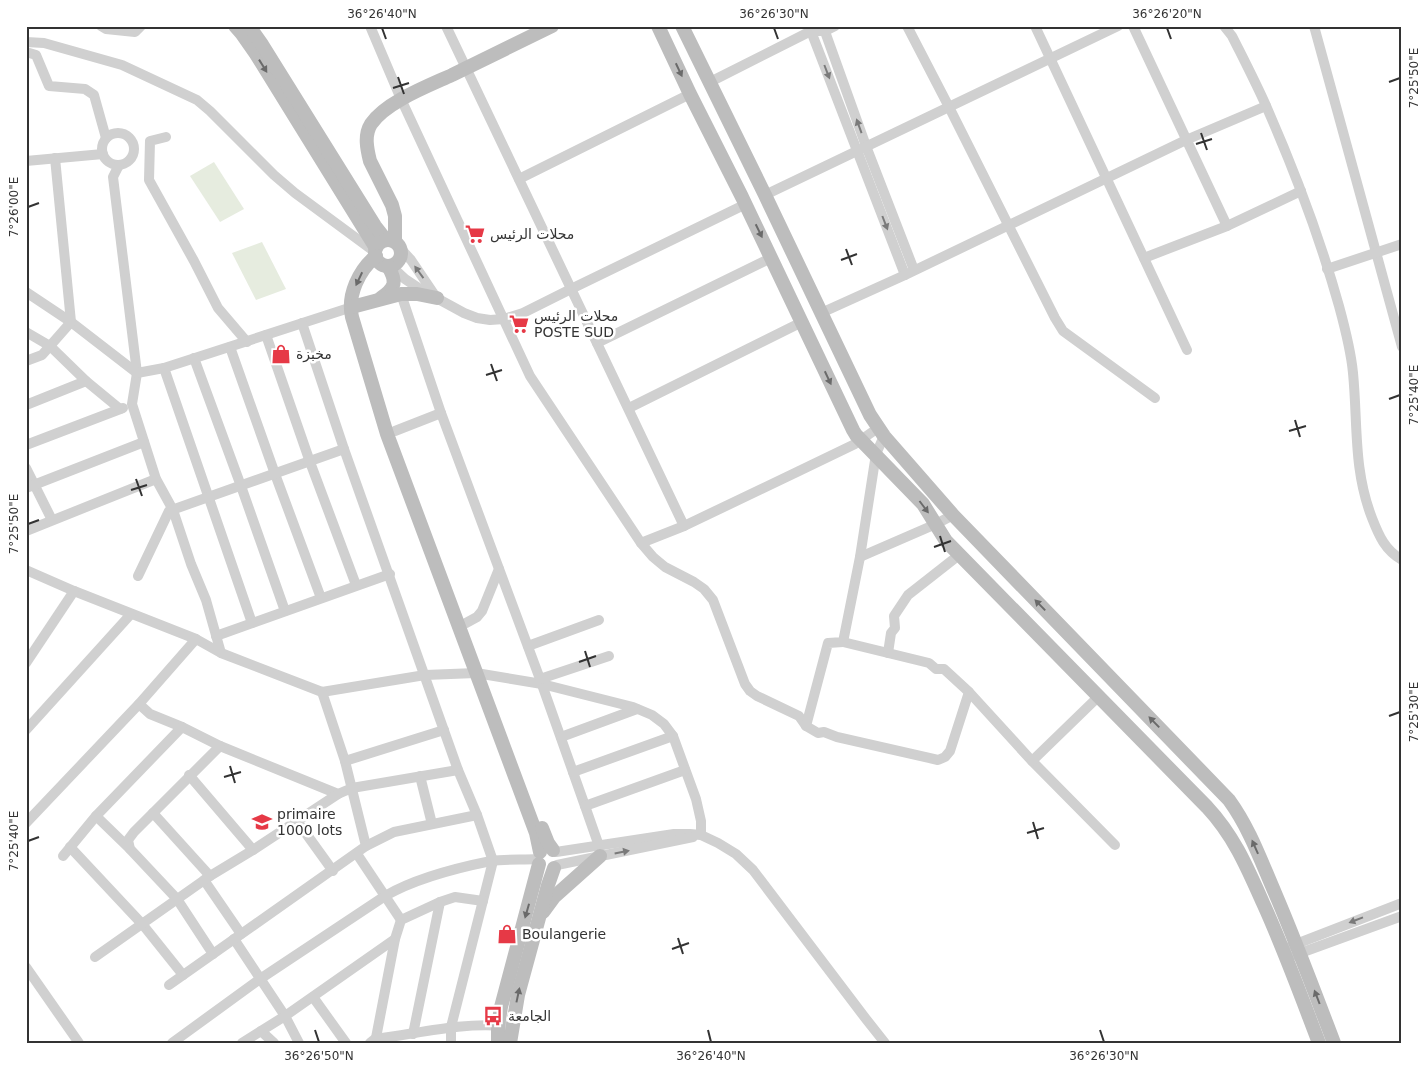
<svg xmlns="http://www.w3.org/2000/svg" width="1428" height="1069" viewBox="0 0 1428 1069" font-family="'DejaVu Sans',Cairo,sans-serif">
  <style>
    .grass { fill: #e6ecdf }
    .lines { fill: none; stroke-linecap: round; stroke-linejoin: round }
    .street { stroke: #d0d0d0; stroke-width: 10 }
    .secondary { stroke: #bdbdbd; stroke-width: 14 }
    .oneway { fill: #6a6a6a }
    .oneway2 { fill: #7a7a7a }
    .ticks { fill: none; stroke: #333; stroke-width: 2 }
    .labels { text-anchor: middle; stroke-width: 5; stroke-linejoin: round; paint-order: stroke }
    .poi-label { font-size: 14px; fill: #333; stroke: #fff; text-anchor: start }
    .neatline { fill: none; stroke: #333; stroke-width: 2 }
    .ticks-label { font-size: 12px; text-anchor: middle; fill: #333 }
  </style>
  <rect width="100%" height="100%" fill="#fff"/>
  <!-- grass -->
  <g class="grass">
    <path d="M214,162L244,209L220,222L190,176Z"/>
    <path d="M262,242L286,289L256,300L232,253Z"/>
  </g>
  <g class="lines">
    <!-- street -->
    <g class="street">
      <path d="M101,26L106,29L135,32L141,26"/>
      <path d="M370,26L401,99L530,376L641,543L653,557L665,567L694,582L704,589L713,600L745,684L750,691L757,696L799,716L806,726L818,733L824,732L837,737L938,760L945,757L950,751L969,692"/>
      <path d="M446,26L684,526"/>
      <path d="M809,26L905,275"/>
      <path d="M823,26L866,146L914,270"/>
      <path d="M907,26L949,107L1055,318L1063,331L1155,398"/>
      <path d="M1035,26L1187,350"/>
      <path d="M1133,26L1227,226"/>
      <path d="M1224,26L1232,36C1244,60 1256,83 1267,108C1295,172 1320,238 1339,306C1345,328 1351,351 1353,373C1358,424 1353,469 1372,518C1379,536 1385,550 1402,560"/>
      <path d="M1314,26L1402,347"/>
      <path d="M26,42L44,43L122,65L197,100L210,111L274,175L295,193L375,252"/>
      <path d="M26,52L36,55L49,86L85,89L94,95L106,138"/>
      <path d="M710,82L811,31H825L835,26"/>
      <circle cx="118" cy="149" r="16"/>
      <path d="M166,137L150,141L149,180L194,261L218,308L247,342"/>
      <path d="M26,161L103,154"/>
      <path d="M119,165L113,177L137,373L132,404L156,479L173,510L191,564L206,600L221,653"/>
      <path d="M519,179L690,94"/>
      <path d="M765,195L1118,26"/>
      <path d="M400,248L411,260L436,297"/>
      <path d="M1144,258L1227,226L1301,191"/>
      <path d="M391,266L405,279L420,289L464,313L477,318L490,320L504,319L523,313L571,289L746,204"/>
      <path d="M1327,269L1402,244"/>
      <path d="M26,292L71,322L137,373L164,368L352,307"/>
      <path d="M401,294L441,413L540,679L585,806L599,846L600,856"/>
      <path d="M821,313L905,275L1186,140L1266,106"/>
      <path d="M302,323L344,449L458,770L477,815L493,861L451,1027V1043"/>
      <path d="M26,332L50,346L86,381L120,409"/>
      <path d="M266,335L310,462L356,585"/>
      <path d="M597,343L771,258"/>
      <path d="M230,347L275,474L321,598"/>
      <path d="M194,358L241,486L285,611"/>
      <path d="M26,361L42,355L71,322L55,158"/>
      <path d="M164,368L252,623"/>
      <path d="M26,405L86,381"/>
      <path d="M629,408L802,322"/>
      <path d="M395,431L441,413"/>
      <path d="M26,445L123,408"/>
      <path d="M26,468L52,520"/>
      <path d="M26,488L144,442"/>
      <path d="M26,531L156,479"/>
      <path d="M641,543L684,526L799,471L855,444L878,428"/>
      <path d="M860,557L936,524L953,515"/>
      <path d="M26,570L74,591L196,639L221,653L322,692L425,675L476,673L542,684L633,707L652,715L664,724L673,736L696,799L701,821V835"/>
      <path d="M138,576L169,511L344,449"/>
      <path d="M466,623L477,617L482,611L499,569"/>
      <path d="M216,636L390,574"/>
      <path d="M843,642L929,663L936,669H944L969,692L1032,761L1115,845"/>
      <path d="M528,646L599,620"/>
      <path d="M888,653L891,633L895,628L894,616L908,595L959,555"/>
      <path d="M26,663L74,591"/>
      <path d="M540,679L609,656"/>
      <path d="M322,692L345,761L366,846"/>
      <path d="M139,704L150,714L182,727L220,746L338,794"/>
      <path d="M806,726L828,643L843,642L860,557L876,454L884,436"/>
      <path d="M26,730L131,614"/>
      <path d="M561,737L637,709"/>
      <path d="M345,761L444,730"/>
      <path d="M1032,761L1098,697"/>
      <path d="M573,772L673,736"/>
      <path d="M189,775L253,850"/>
      <path d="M420,776L432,824"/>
      <path d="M585,806L685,770"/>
      <path d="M153,813L210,876"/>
      <path d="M96,816L182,727"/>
      <path d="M297,821L333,871"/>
      <path d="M26,823L139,704L196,639"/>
      <path d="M70,847L143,925L183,975"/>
      <path d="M556,852L674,834H690L701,835L718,843L736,854L753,870L866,1019L885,1043"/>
      <path d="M357,854L401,920"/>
      <path d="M63,856L96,816L130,849"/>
      <path d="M557,865L693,837"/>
      <path d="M204,880L241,934"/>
      <path d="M234,939L285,1016L299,1043"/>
      <path d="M1291,946L1402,903"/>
      <path d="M213,954L177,899L130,849L128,840L134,832L220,746"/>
      <path d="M1295,955L1402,916"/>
      <path d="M95,957L210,876L253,850L338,794L352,788L458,770"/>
      <path d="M26,967L79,1043"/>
      <path d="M169,985L366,846L394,832L477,815"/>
      <path d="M313,997L346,1043"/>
      <path d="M261,1031L274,1043"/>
      <path d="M413,1034L440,902"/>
      <path d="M172,1043L260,979L385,896C416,878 456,868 491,861C506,859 523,860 538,859"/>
      <path d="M242,1043L285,1016L395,939"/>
      <path d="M370,1043L375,1039C417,1034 460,1022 504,1026"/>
      <path d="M375,1043L395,939L401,920L440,902L455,897L483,901"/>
    </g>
    <!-- secondary -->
    <g class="secondary">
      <path d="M235,26L242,34L256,54L376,248"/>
      <path d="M249,26L261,43L375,226L386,240"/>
      <path d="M658,26L690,94L742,197L853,430L856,435L923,504L946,541L1207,807C1234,836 1247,867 1263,903C1284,949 1301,996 1319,1043"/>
      <path d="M682,26L765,195L870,415L884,436L953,515L1229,800C1250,829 1261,861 1275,893C1296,942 1315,993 1334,1043"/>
      <circle cx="388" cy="253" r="13"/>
      <path d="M395,242V216L392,205L370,161C367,149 364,135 371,124C386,102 428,86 452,75C486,58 519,42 552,26"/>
      <path d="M376,256C359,270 347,295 352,317L387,434L536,833L540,852"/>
      <path d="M381,298C396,287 397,282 388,266"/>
      <path d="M352,307L401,294H417L437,298"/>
      <path d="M542,828L548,843L553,850"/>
      <path d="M543,912L554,897L600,856"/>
      <path d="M498,1043V1026L501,1007L539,864"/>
      <path d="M510,1043L518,995L548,885L554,868"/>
    </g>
  </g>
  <!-- one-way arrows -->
  <defs><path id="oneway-solid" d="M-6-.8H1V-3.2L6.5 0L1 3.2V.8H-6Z" transform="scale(1.25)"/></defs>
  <g class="oneway">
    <use href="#oneway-solid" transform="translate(263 66) rotate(58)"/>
    <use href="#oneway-solid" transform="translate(679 70) rotate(65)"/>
    <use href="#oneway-solid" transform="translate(759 231) rotate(64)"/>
    <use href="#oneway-solid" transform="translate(359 279) rotate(115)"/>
    <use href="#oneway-solid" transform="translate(828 378) rotate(65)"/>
    <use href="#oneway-solid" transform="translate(924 507) rotate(53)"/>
    <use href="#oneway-solid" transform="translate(1040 605) rotate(-134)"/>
    <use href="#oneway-solid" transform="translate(1154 722) rotate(-134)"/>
    <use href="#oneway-solid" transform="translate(1255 847) rotate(-114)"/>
    <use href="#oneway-solid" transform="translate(527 911) rotate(106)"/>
    <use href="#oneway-solid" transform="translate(518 995) rotate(-78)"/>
    <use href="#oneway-solid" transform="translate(1317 997) rotate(-111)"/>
  </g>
  <g class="oneway2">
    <use href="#oneway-solid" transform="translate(827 72) rotate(69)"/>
    <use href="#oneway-solid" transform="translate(859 126) rotate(-110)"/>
    <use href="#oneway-solid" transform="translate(885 223) rotate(69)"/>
    <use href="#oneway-solid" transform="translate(419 272) rotate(-126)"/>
    <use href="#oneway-solid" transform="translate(622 852) rotate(-11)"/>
    <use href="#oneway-solid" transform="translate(1356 920) rotate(159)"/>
  </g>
  <!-- ticks -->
  <path class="ticks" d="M382,28L386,39M774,28L778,39M1167,28L1171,39M398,77L404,94M1389,82L1400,78M393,88L409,83M1201,133L1207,150M1196,144L1212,139M28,207L39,203M846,249L852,265M841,260L857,254M491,364L497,381M486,375L502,370M1389,399L1400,395M1295,420L1300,437M1289,431L1306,426M136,479L142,496M131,490L147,485M28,524L39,520M940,536L945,552M934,547L951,541M585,651L590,667M579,662L596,656M1389,716L1400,712M230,766L235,783M224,777L241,772M1033,822L1038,839M1027,833L1044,828M28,841L39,837M678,938L683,954M672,949L689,943M315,1030L319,1042M708,1030L711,1042M1100,1030L1104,1042"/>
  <!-- icons -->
  <defs>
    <symbol id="supermarket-bare" viewBox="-9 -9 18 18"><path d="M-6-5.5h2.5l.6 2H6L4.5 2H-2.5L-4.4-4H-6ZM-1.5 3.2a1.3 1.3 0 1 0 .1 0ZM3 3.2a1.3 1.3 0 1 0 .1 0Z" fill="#e63946" stroke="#fff" stroke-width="2.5" paint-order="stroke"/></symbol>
    <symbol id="shop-bare" viewBox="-9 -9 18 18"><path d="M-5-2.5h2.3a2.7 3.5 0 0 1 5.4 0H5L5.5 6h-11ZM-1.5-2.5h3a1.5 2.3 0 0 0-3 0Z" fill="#e63946" stroke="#fff" stroke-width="2.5" paint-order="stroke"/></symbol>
    <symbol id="school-bare" viewBox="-9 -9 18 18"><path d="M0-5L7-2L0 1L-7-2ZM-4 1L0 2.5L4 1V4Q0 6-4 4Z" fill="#e63946" stroke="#fff" stroke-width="2.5" paint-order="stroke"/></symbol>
    <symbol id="bus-bare" viewBox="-9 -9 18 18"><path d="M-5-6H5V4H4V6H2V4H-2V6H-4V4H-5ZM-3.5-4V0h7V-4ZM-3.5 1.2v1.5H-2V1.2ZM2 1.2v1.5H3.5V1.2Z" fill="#e63946" stroke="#fff" stroke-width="2.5" paint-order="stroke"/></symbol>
  </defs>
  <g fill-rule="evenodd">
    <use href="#supermarket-bare" x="461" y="220" width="28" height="28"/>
    <use href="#supermarket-bare" x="505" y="310" width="28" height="28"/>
    <use href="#shop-bare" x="267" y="340" width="28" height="28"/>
    <use href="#school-bare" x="248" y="808" width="28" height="28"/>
    <use href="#shop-bare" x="493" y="920" width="28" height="28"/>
    <use href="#bus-bare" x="479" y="1002" width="28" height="28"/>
  </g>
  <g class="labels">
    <!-- poi labels -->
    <g class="poi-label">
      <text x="490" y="239">محلات الرئيس</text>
      <text x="534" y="321">محلات الرئيس<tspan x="534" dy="16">POSTE SUD</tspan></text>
      <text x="296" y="359">مخبزة</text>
      <text x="277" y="819">primaire<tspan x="277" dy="16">1000 lots</tspan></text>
      <text x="522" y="939">Boulangerie</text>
      <text x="508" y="1021">الجامعة</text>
    </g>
  </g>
  <!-- border -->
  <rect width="1428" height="1069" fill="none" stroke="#ffffff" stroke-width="55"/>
  <rect x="28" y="28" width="1372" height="1014" class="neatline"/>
  <g class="ticks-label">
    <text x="382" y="18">36°26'40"N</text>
    <text x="774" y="18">36°26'30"N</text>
    <text x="1167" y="18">36°26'20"N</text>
    <text transform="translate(1414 78) rotate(-90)" y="4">7°25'50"E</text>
    <text transform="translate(14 207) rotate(-90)" y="4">7°26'00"E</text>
    <text transform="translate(1414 395) rotate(-90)" y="4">7°25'40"E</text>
    <text transform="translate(14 524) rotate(-90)" y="4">7°25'50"E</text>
    <text transform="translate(1414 712) rotate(-90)" y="4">7°25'30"E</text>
    <text transform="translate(14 841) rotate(-90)" y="4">7°25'40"E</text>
    <text x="319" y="1060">36°26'50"N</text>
    <text x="711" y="1060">36°26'40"N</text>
    <text x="1104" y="1060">36°26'30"N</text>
  </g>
</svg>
